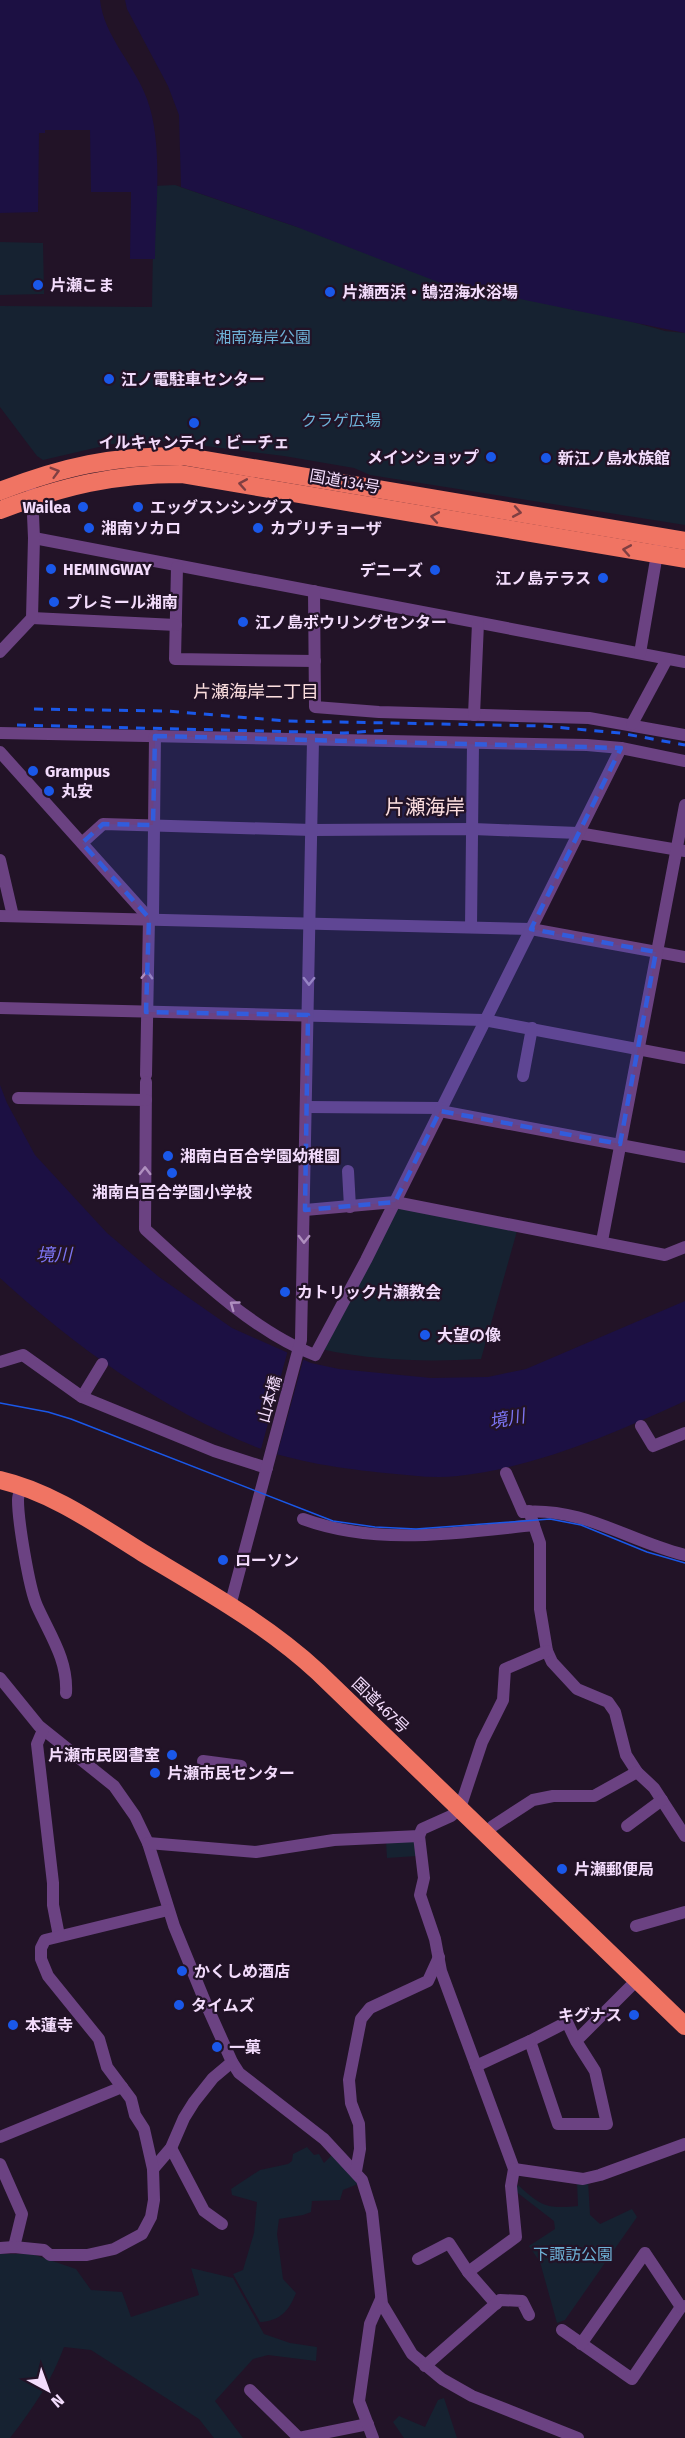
<svg xmlns="http://www.w3.org/2000/svg" width="685" height="2438" viewBox="0 0 685 2438" font-family="'Fira Sans','Noto Sans JP',sans-serif">
  <style>
    .green { fill: #162231 }
    .water { fill: #1c1043 }
    .pier { fill: #221327 }
    .lines { fill: none; stroke-linecap: round; stroke-linejoin: round }
    .street { stroke: #6b4282; stroke-width: 12 }
    .highway { stroke: #f07463; stroke-width: 18 }
    .tram { stroke: #1a58e9; stroke-width: 1.5 }
    .rail { stroke: #1a58e9; stroke-width: 3; stroke-dasharray: 9 8; stroke-linecap: butt }
    .oneway { stroke: #7f3f42 }
    .oneway2 { stroke: #af8fbf }
    .marked { fill: #325cdc; fill-opacity: 0.2; stroke: #325cdc; stroke-width: 4.5; stroke-dasharray: 12 8; stroke-linejoin: round }
    .poi-dot { fill: #1a58e9; stroke: #221327; stroke-width: 2 }
    .labels { text-anchor: middle; stroke-width: 4.5; stroke-linejoin: round; paint-order: stroke }
    .poi-label { font-size: 16px; font-weight: bold; fill: #f3dcfc; stroke: #221327; text-anchor: start }
    .park-label { font-size: 16px; fill: #6eb1d6; stroke: #221327 }
    .street-label { font-size: 16px; fill: #f3dcfc; stroke: #221327 }
    .neighbourhood-label { font-size: 18px; fill: #fcdedf; stroke: #221327 }
    .water-label { font-size: 18px; font-style: italic; fill: #7c74f2; stroke: #221327 }
    .quarter-label { font-size: 20px; fill: #fcdedf; stroke: #221327 }
  </style>
  <rect width="100%" height="100%" fill="#221327"/>
  <!-- green -->
  <g class="green">
    <path d="M175,185L297,227L665,331L685,333V525L370,475L354,468L284,456L167,441L112,444L43,460L37,456L0,407V306L152,307L154,186Z"/>
    <path d="M0,242L43,243L44,294L0,295Z"/>
    <path d="M397,1205L517,1231L481,1359C428,1362 374,1361 321,1349Z"/>
    <path d="M413,1840L417,1844V1856L387,1858L386,1841Z"/>
    <path d="M307,2147L314,2155L319,2154L324,2163L333,2154L358,2184L343,2190L340,2200L312,2201L311,2212L303,2215L279,2219L277,2234L283,2279L296,2293C289,2311 280,2321 260,2322L233,2274L243,2270L254,2233L257,2202L232,2195L231,2189L260,2170L288,2164L292,2161L293,2154Z"/>
    <path d="M588,2181L590,2215L600,2224L632,2209L637,2217L565,2320L557,2323L540,2262L529,2246L555,2229L554,2221L514,2190L518,2185C541,2206 546,2209 578,2206L577,2182Z"/>
    <path d="M0,2254H32L76,2269L91,2290L122,2292L131,2317L199,2295L191,2268L233,2278L264,2334L290,2343L317,2347L316,2361L268,2355L253,2359L215,2401L243,2438H214L199,2419L91,2350L64,2347C51,2382 33,2408 10,2438H0Z"/>
    <path d="M444,2398L457,2438H404L393,2422L399,2416L425,2427L438,2400Z"/>
  </g>
  <!-- water -->
  <g class="water">
    <path d="M0,0H100C104,37 135,65 147,99C164,145 155,211 155,259H130L131,192H91L90,130H45V133H39L38,212L0,213Z"/>
    <path d="M125,0H685V333L438,282L297,227L181,187L179,115L168,86L127,9Z"/>
    <path d="M0,1085L7,1103L35,1155L107,1233L159,1277L232,1328L311,1363L339,1369L431,1378L488,1377L526,1369L685,1301V1401C613,1434 537,1467 458,1476C434,1479 409,1475 385,1473C345,1469 294,1462 256,1447C163,1410 73,1345 0,1278Z"/>
  </g>
  <!-- pier -->
  <path class="pier" d="M288,1350L304,1357L277,1455L261,1449Z"/>
  <g class="lines">
    <!-- street -->
    <g class="street">
      <path d="M34,538L685,662"/>
      <path d="M177,567L175,659L315,661"/>
      <path d="M314,591L315,707L379,712L589,718L685,735"/>
      <path d="M32,618L176,625"/>
      <path d="M0,652L32,618L34,538L32,492"/>
      <path d="M640,653L658,548"/>
      <path d="M474,715L478,623"/>
      <path d="M632,724L667,659"/>
      <path d="M0,733L587,745L621,748L685,761"/>
      <path d="M0,752L149,918L146,1075"/>
      <path d="M82,843L103,824L312,830L473,829L578,833L685,851"/>
      <path d="M0,860L13,916"/>
      <path d="M0,916L531,929L685,957"/>
      <path d="M153,918L155,736"/>
      <path d="M471,927L473,743"/>
      <path d="M0,1008L484,1020L685,1058"/>
      <path d="M523,1076L532,1028"/>
      <path d="M146,1082L145,1229C193,1273 254,1332 315,1355L366,1260L621,748"/>
      <path d="M18,1098L146,1100"/>
      <path d="M307,1107L442,1108"/>
      <path d="M440,1111L685,1157"/>
      <path d="M348,1171L350,1207"/>
      <path d="M305,1210L395,1202L665,1255L685,1247"/>
      <path d="M602,1241L685,805"/>
      <path d="M0,1362L23,1355L82,1397L102,1364"/>
      <path d="M82,1397L214,1451L267,1468"/>
      <path d="M641,1426L653,1446L685,1433"/>
      <path d="M506,1473L523,1512C584,1507 628,1541 685,1555"/>
      <path d="M21,1486C20,1491 18,1496 18,1500C18,1521 29,1588 37,1606C50,1635 68,1660 66,1693"/>
      <path d="M529,1511L540,1543V1609L547,1651L552,1662L577,1689L608,1702L615,1712L626,1755L637,1772L654,1788L685,1836"/>
      <path d="M303,1519C377,1546 457,1533 534,1525"/>
      <path d="M230,1606L301,1340L313,740"/>
      <path d="M0,1678L39,1726L114,1786L135,1816L148,1843L174,1926L206,2004L232,2062L239,2073L324,2139L362,2180L372,2212L382,2304L412,2354L442,2379L472,2396L578,2438"/>
      <path d="M43,1730L37,1744L53,1883V1905L59,1936"/>
      <path d="M203,1761L241,1766"/>
      <path d="M627,1826L662,1800"/>
      <path d="M486,1833L493,1826L533,1800L553,1796H594L637,1772"/>
      <path d="M419,1836L424,1878L420,1895L435,1939L441,1971L514,2169L511,2186L516,2237L468,2272"/>
      <path d="M148,1843L256,1852L334,1840L419,1836L422,1829L451,1816L460,1808L482,1742L503,1700L505,1669L547,1651"/>
      <path d="M636,1926L685,1912"/>
      <path d="M576,2041L595,2071L607,2124H558L530,2041L567,2022L576,2041L637,1980"/>
      <path d="M476,2066L530,2041"/>
      <path d="M0,2137L122,2087"/>
      <path d="M171,2148L204,2211L222,2224"/>
      <path d="M0,2164L22,2214L14,2247"/>
      <path d="M153,2169L171,2148L184,2118L194,2102L213,2078L232,2062"/>
      <path d="M514,2169L583,2179L600,2175L685,2144"/>
      <path d="M356,2171L360,2149L359,2124L351,2103L349,2080L361,2019L370,2008L428,1981L439,1957"/>
      <path d="M0,2248L14,2247L44,2250L50,2255H87L114,2249L142,2234L151,2217L154,2200L153,2169L144,2129L135,2115L131,2099L107,2067L99,2039L48,1976L41,1959V1948L45,1940L168,1910"/>
      <path d="M418,2259L449,2243L468,2272L496,2304"/>
      <path d="M562,2330L632,2379L681,2307L685,2306"/>
      <path d="M581,2344L645,2253L681,2307"/>
      <path d="M425,2366L500,2300L522,2301L529,2315"/>
      <path d="M250,2390L299,2438L368,2424"/>
      <path d="M373,2438L359,2401L370,2324L381,2299"/>
    </g>
    <!-- highway -->
    <g class="highway">
      <path d="M0,491C65,466 112,456 182,456L685,541"/>
      <path d="M0,510C64,486 113,474 181,474L685,559"/>
      <path d="M0,1480C52,1492 98,1525 143,1553C203,1589 266,1624 318,1672L685,2026"/>
    </g>
    <!-- tram -->
    <path class="tram" d="M0,1403L48,1412L71,1419L333,1521L375,1527L416,1529L550,1519L581,1525L647,1552L685,1563"/>
    <!-- rail -->
    <g class="rail">
      <path d="M34,709L167,711L287,721L543,726L620,733L685,745"/>
      <path d="M17,725L344,733L389,730"/>
    </g>
  </g>
  <!-- one-way arrows -->
  <defs><path id="oneway-chevron" d="M-2-3.5L2.5 0L-2 3.5" fill="none" stroke-width="1.6" stroke-linecap="round" stroke-linejoin="round" transform="scale(1.5)"/></defs>
  <g class="oneway">
    <use href="#oneway-chevron" transform="translate(55 472) rotate(-16)"/>
    <use href="#oneway-chevron" transform="translate(243 484) rotate(-170)"/>
    <use href="#oneway-chevron" transform="translate(517 512) rotate(10)"/>
    <use href="#oneway-chevron" transform="translate(435 517) rotate(-170)"/>
    <use href="#oneway-chevron" transform="translate(627 550) rotate(-170)"/>
  </g>
  <g class="oneway2">
    <use href="#oneway-chevron" transform="translate(147 975) rotate(-88)"/>
    <use href="#oneway-chevron" transform="translate(309 981) rotate(91)"/>
    <use href="#oneway-chevron" transform="translate(145 1171) rotate(-90)"/>
    <use href="#oneway-chevron" transform="translate(304 1239) rotate(91)"/>
    <use href="#oneway-chevron" transform="translate(234 1305) rotate(-144)"/>
  </g>
  <!-- marked area -->
  <path class="marked" d="M155,736L621,748L531,929L656,952L620,1144L440,1111L395,1202L305,1210L308,1015L146,1012L149,918L82,843L103,824L153,825Z"/>
  <!-- markers -->
  <g class="poi-dot">
    <circle cx="38" cy="285" r="6"/>
    <circle cx="330" cy="292" r="6"/>
    <circle cx="109" cy="379" r="6"/>
    <circle cx="194" cy="423" r="6"/>
    <circle cx="491" cy="457" r="6"/>
    <circle cx="546" cy="458" r="6"/>
    <circle cx="83" cy="507" r="6"/>
    <circle cx="138" cy="507" r="6"/>
    <circle cx="89" cy="528" r="6"/>
    <circle cx="258" cy="528" r="6"/>
    <circle cx="51" cy="569" r="6"/>
    <circle cx="435" cy="570" r="6"/>
    <circle cx="603" cy="578" r="6"/>
    <circle cx="54" cy="602" r="6"/>
    <circle cx="243" cy="622" r="6"/>
    <circle cx="33" cy="771" r="6"/>
    <circle cx="49" cy="791" r="6"/>
    <circle cx="168" cy="1156" r="6"/>
    <circle cx="172" cy="1173" r="6"/>
    <circle cx="285" cy="1292" r="6"/>
    <circle cx="425" cy="1335" r="6"/>
    <circle cx="223" cy="1560" r="6"/>
    <circle cx="172" cy="1755" r="6"/>
    <circle cx="155" cy="1773" r="6"/>
    <circle cx="562" cy="1869" r="6"/>
    <circle cx="182" cy="1971" r="6"/>
    <circle cx="179" cy="2005" r="6"/>
    <circle cx="634" cy="2015" r="6"/>
    <circle cx="13" cy="2025" r="6"/>
    <circle cx="217" cy="2047" r="6"/>
  </g>
  <g class="labels">
    <!-- poi labels -->
    <g class="poi-label">
      <text x="50" y="291">片瀬こま</text>
      <text x="342" y="298">片瀬西浜・鵠沼海水浴場</text>
      <text x="121" y="385">江ノ電駐車センター</text>
      <text x="194" y="448" text-anchor="middle">イルキャンティ・ビーチェ</text>
      <text x="479" y="463" text-anchor="end">メインショップ</text>
      <text x="558" y="464">新江ノ島水族館</text>
      <text x="71" y="513" text-anchor="end">Wailea</text>
      <text x="150" y="513">エッグスンシングス</text>
      <text x="101" y="534">湘南ソカロ</text>
      <text x="270" y="534">カプリチョーザ</text>
      <text x="63" y="575">HEMINGWAY</text>
      <text x="423" y="576" text-anchor="end">デニーズ</text>
      <text x="591" y="584" text-anchor="end">江ノ島テラス</text>
      <text x="66" y="608">プレミール湘南</text>
      <text x="255" y="628">江ノ島ボウリングセンター</text>
      <text x="45" y="777">Grampus</text>
      <text x="61" y="797">丸安</text>
      <text x="180" y="1162">湘南白百合学園幼稚園</text>
      <text x="172" y="1198" text-anchor="middle">湘南白百合学園小学校</text>
      <text x="297" y="1298">カトリック片瀬教会</text>
      <text x="437" y="1341">大望の像</text>
      <text x="235" y="1566">ローソン</text>
      <text x="160" y="1761" text-anchor="end">片瀬市民図書室</text>
      <text x="167" y="1779">片瀬市民センター</text>
      <text x="574" y="1875">片瀬郵便局</text>
      <text x="194" y="1977">かくしめ酒店</text>
      <text x="191" y="2011">タイムズ</text>
      <text x="622" y="2021" text-anchor="end">キグナス</text>
      <text x="25" y="2031">本蓮寺</text>
      <text x="229" y="2053">一菓</text>
    </g>
    <!-- park labels -->
    <g class="park-label">
      <text x="263" y="343">湘南海岸公園</text>
      <text x="341" y="426">クラゲ広場</text>
      <text x="573" y="2260">下諏訪公園</text>
    </g>
    <!-- street labels -->
    <g class="street-label">
      <text transform="translate(345 481) rotate(10)" y="6">国道134号</text>
      <text transform="translate(269 1399) rotate(-74)" y="6">山本橋</text>
      <text transform="translate(381 1705) rotate(44)" y="6">国道467号</text>
    </g>
    <!-- neighbourhood labels -->
    <g class="neighbourhood-label">
      <text x="256" y="698">片瀬海岸二丁目</text>
    </g>
    <!-- water labels -->
    <g class="water-label">
      <text x="54" y="1261">境川</text>
      <text transform="translate(507 1419) rotate(-11)" y="6">境川</text>
    </g>
    <!-- quarter labels -->
    <g class="quarter-label">
      <text x="425" y="814">片瀬海岸</text>
    </g>
  </g>
  <!-- north arrow -->
  <g transform="translate(48 2390) rotate(139)" stroke="#221327" stroke-width="4.5" paint-order="stroke">
  <path d="M0-4.5L10 22L0 15L-10 22Z" fill="#f3dcfc"/>
  <text y="-9" font-size="16" font-weight="bold" text-anchor="middle" fill="#f3dcfc">N</text>
  </g>
</svg>
